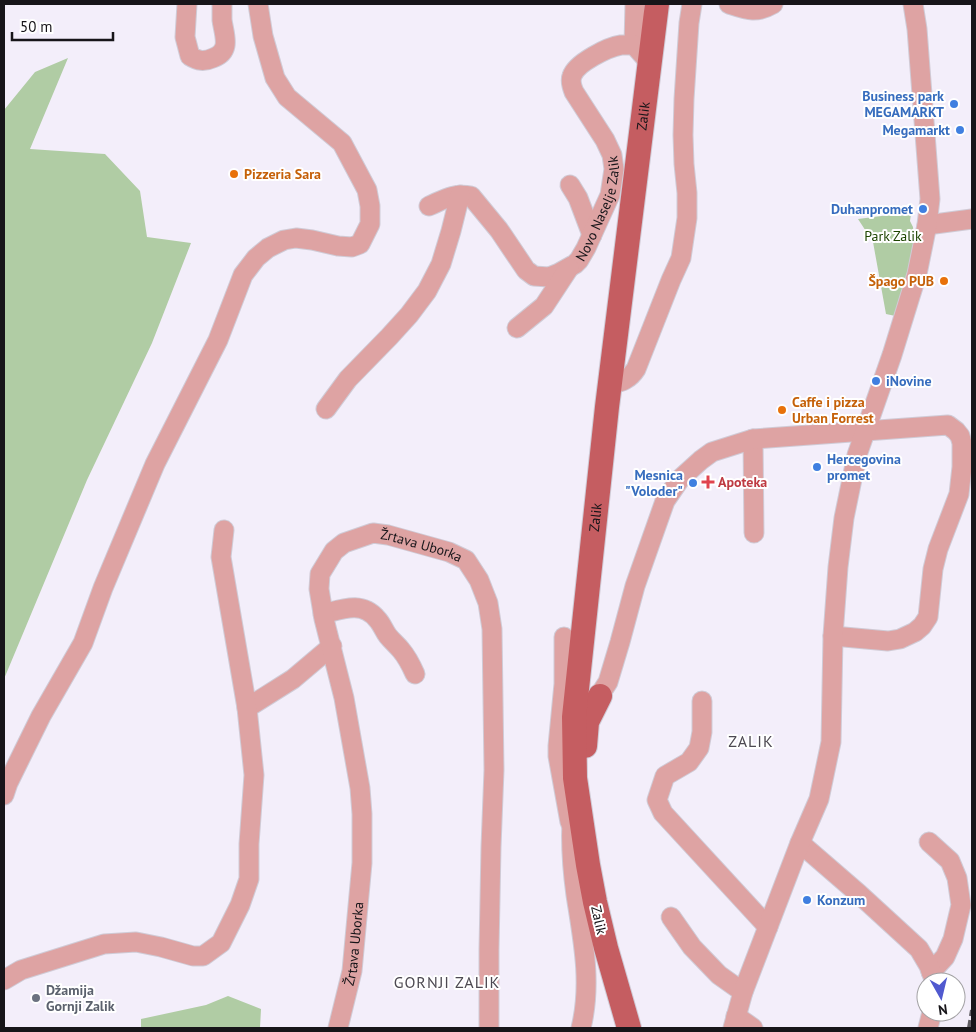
<svg xmlns="http://www.w3.org/2000/svg" width="976" height="1032" viewBox="0 0 976 1032" font-family="'PT Sans',sans-serif">
  <style>
    .green { fill: #b0cca4 }
    .lines { fill: none; stroke-linecap: round; stroke-linejoin: round }
    .minor-casing { stroke: #d0cbd6; stroke-width: 21 }
    .major-casing { stroke: #d0cbd6; stroke-width: 26 }
    .minor { stroke: #dea3a3; stroke-width: 19 }
    .major { stroke: #c55d61; stroke-width: 24 }
    .rail { stroke: #605d63; stroke-width: 4; stroke-dasharray: 8 4; stroke-linecap: butt }
    .shop-dot { fill: #3f7fe0; stroke: #fff; stroke-width: 2 }
    .food-dot { fill: #e8710a; stroke: #fff; stroke-width: 2 }
    .health-dot { fill: #e0444e; stroke: #fff; stroke-width: 2 }
    .worship-dot { fill: #6b7280; stroke: #fff; stroke-width: 2 }
    .labels { text-anchor: middle; stroke-width: 4; stroke-linejoin: round; paint-order: stroke }
    .shop-label { font-size: 14px; font-weight: bold; fill: #366cbe; stroke: #fff; text-anchor: end }
    .street-label { font-size: 14px; fill: #171519; stroke: #fff }
    .food-label { font-size: 14px; font-weight: bold; fill: #c56008; stroke: #fff; text-anchor: start }
    .park-label { font-size: 14px; fill: #1d4400; stroke: #fff }
    .health-label { font-size: 14px; font-weight: bold; fill: #be3a42; stroke: #fff; text-anchor: start }
    .worship-label { font-size: 14px; font-weight: bold; fill: #5b616d; stroke: #fff; text-anchor: start }
    .quarter-label { font-size: 16px; letter-spacing: 1px; fill: #4d4952; stroke: #fff }
  </style>
  <rect width="100%" height="100%" fill="#f3eefa"/>
  <!-- green -->
  <g class="green">
    <path d="M68,58L30,149L105,154L140,191L147,237L191,243L152,343L87,480L4,679V110L35,72Z"/>
    <path d="M905,213L911,214L910,221L913,227L916,261L900,317L886,314L873,242L858,219Z"/>
    <path d="M228,996L261,1009L260,1028H141V1019L206,1005Z"/>
  </g>
  <g class="lines">
    <defs>
      <g id="minor">
        <path d="M187,4L185,37L190,56C198,61 204,62 213,58C232,51 224,35 222,20C222,15 222,9 222,4"/>
        <path d="M729,4C747,10 756,14 773,4"/>
        <path d="M634,45L635,4"/>
        <path d="M570,185L578,198L592,235"/>
        <path id="s1" d="M429,206C445,199 453,193 471,196L499,230L526,270L534,276L549,277L559,273L575,264L579,260L586,248L610,195L614,169L612,155L605,140L574,92C572,87 570,81 572,76C576,63 608,47 621,45C625,45 630,45 634,45L649,62"/>
        <path d="M927,225L972,219"/>
        <path d="M517,328L544,306L569,268"/>
        <path d="M610,385C621,382 629,380 636,369L671,280L681,258L687,218V193L684,164L683,135L684,99L689,23L692,4"/>
        <path d="M326,409L348,379L389,337L409,315L427,291L441,264L451,231L460,195"/>
        <path d="M753,439L754,533"/>
        <path d="M323,614C343,609 362,601 377,619C382,624 384,631 388,636C392,641 397,645 401,650C407,657 411,665 415,674"/>
        <path d="M564,637V684L558,746V756L570,822"/>
        <path d="M702,701V732L699,748L689,762L665,776L657,800L663,813L768,927"/>
        <path d="M588,702L597,699L608,682L620,642L635,586L665,501L680,479L701,460L712,452L753,439L948,425L956,431L960,436L962,443V467L959,494L938,549L933,569L928,617L922,626L915,632L900,639L888,641L833,636"/>
        <path d="M247,708L293,679L332,646"/>
        <path d="M4,795L8,783L41,716L83,643L103,588L155,464L218,340L243,275L256,258L268,248L284,240L296,238L312,240L338,246L352,247L360,244L370,224V206L367,190L342,143L287,97L275,78L263,36L258,4"/>
        <path d="M573,807C570,836 572,866 576,895C583,940 592,983 581,1028"/>
        <path d="M929,842L950,861L957,878L961,905L953,939L945,957L931,972"/>
        <path d="M800,843L859,894L919,949L929,966L935,982"/>
        <path d="M671,917L692,947L719,975L743,992"/>
        <path d="M4,980L21,970L104,944L136,942L161,947L193,956H203L221,943L240,905L249,879V844L254,775L247,708L221,557L224,530"/>
        <path d="M736,1016L753,1028"/>
        <path id="s2" d="M338,1028L352,971L362,863V814L360,788L344,698L324,619L319,589L320,574L334,551L344,543L373,533L388,535L449,552L466,560L479,580L488,603L492,629L494,770L491,847L489,950V1028"/>
        <path d="M733,1028L743,992L800,843L819,799L831,742L833,636L838,567L844,518L857,455L892,355L917,274L927,225L930,199L917,29L913,4"/>
        <path d="M928,1028L932,1012"/>
      </g>
      <g id="major">
        <path d="M585,746L587,722L600,696"/>
        <path id="s3" d="M629,1028L606,948L595,902L588,865L575,778L574,717L607,407L657,4"/>
      </g>
    </defs>
    <!-- minor casing -->
    <use href="#minor" class="minor-casing"/>
    <!-- major casing -->
    <use href="#major" class="major-casing"/>
    <!-- minor -->
    <use href="#minor" class="minor"/>
    <!-- major -->
    <use href="#major" class="major"/>
    <!-- rail -->
    <path class="rail" d="M969,1028L972,1010"/>
  </g>
  <!-- markers -->
  <g class="shop-dot">
    <circle cx="954" cy="104" r="5"/>
    <circle cx="960" cy="130" r="5"/>
    <circle cx="923" cy="209" r="5"/>
    <circle cx="876" cy="381" r="5"/>
    <circle cx="817" cy="467" r="5"/>
    <circle cx="693" cy="483" r="5"/>
    <circle cx="807" cy="900" r="5"/>
  </g>
  <g class="food-dot">
    <circle cx="234" cy="174" r="5"/>
    <circle cx="944" cy="281" r="5"/>
    <circle cx="782" cy="410" r="5"/>
  </g>
  <path class="health-dot" d="M705.5 474.5h5v5h5v5h-5v5h-5v-5h-5v-5h5z"/>
  <circle class="worship-dot" cx="36" cy="998" r="5"/>
  <g class="labels">
    <!-- shop labels -->
    <g class="shop-label">
      <text x="944" y="101">Business park<tspan x="944" dy="16">MEGAMARKT</tspan></text>
      <text x="950" y="135">Megamarkt</text>
      <text x="913" y="214">Duhanpromet</text>
      <text x="886" y="386" text-anchor="start">iNovine</text>
      <text x="827" y="464" text-anchor="start">Hercegovina<tspan x="827" dy="16">promet</tspan></text>
      <text x="683" y="480">Mesnica<tspan x="683" dy="16">"Voloder"</tspan></text>
      <text x="817" y="905" text-anchor="start">Konzum</text>
    </g>
    <!-- street labels -->
    <g class="street-label">
      <text dy="5" stroke="none"><textPath href="#s3" startOffset="922">Zalik</textPath></text>
      <text dy="5" stroke="none"><textPath href="#s1" startOffset="252">Novo Naselje Zalik</textPath></text>
      <text dy="5" stroke="none"><textPath href="#s3" startOffset="518">Zalik</textPath></text>
      <text dy="5" stroke="none"><textPath href="#s2" startOffset="581">Žrtava Uborka</textPath></text>
      <text transform="translate(599 920) rotate(77)" y="5">Zalik</text>
      <text dy="5" stroke="none"><textPath href="#s2" startOffset="86">Žrtava Uborka</textPath></text>
    </g>
    <!-- food labels -->
    <g class="food-label">
      <text x="244" y="179">Pizzeria Sara</text>
      <text x="934" y="286" text-anchor="end">Špago PUB</text>
      <text x="792" y="407">Caffe i pizza<tspan x="792" dy="16">Urban Forrest</tspan></text>
    </g>
    <!-- park labels -->
    <g class="park-label">
      <text x="893" y="241">Park Zalik</text>
    </g>
    <!-- health labels -->
    <g class="health-label">
      <text x="718" y="487">Apoteka</text>
    </g>
    <!-- worship labels -->
    <g class="worship-label">
      <text x="46" y="995">Džamija<tspan x="46" dy="16">Gornji Zalik</tspan></text>
    </g>
    <!-- quarter labels -->
    <g class="quarter-label">
      <text x="751" y="747">ZALIK</text>
      <text x="447" y="988">GORNJI ZALIK</text>
    </g>
  </g>
  <!-- border -->
  <rect width="976" height="1032" fill="none" stroke="#171519" stroke-width="10"/>
  <!-- north arrow -->
  <g transform="translate(941 997) rotate(172)"><circle r="24" fill="#ffffff" stroke="#a2a1a3"/>
  <path d="M0-4L9 19L0 12L-9 19Z" fill="#5059cf"/>
  <text y="-8" font-size="14" font-weight="bold" text-anchor="middle" fill="#171519">N</text>
  </g>
  <!-- scale -->
  <path d="M12 32v8h101v-8" fill="none" stroke="#171519" stroke-width="2.5"/>
  <text x="20" y="32" font-size="15" fill="#171519" stroke="#ffffff" stroke-width="4" paint-order="stroke">50 m</text>
</svg>
